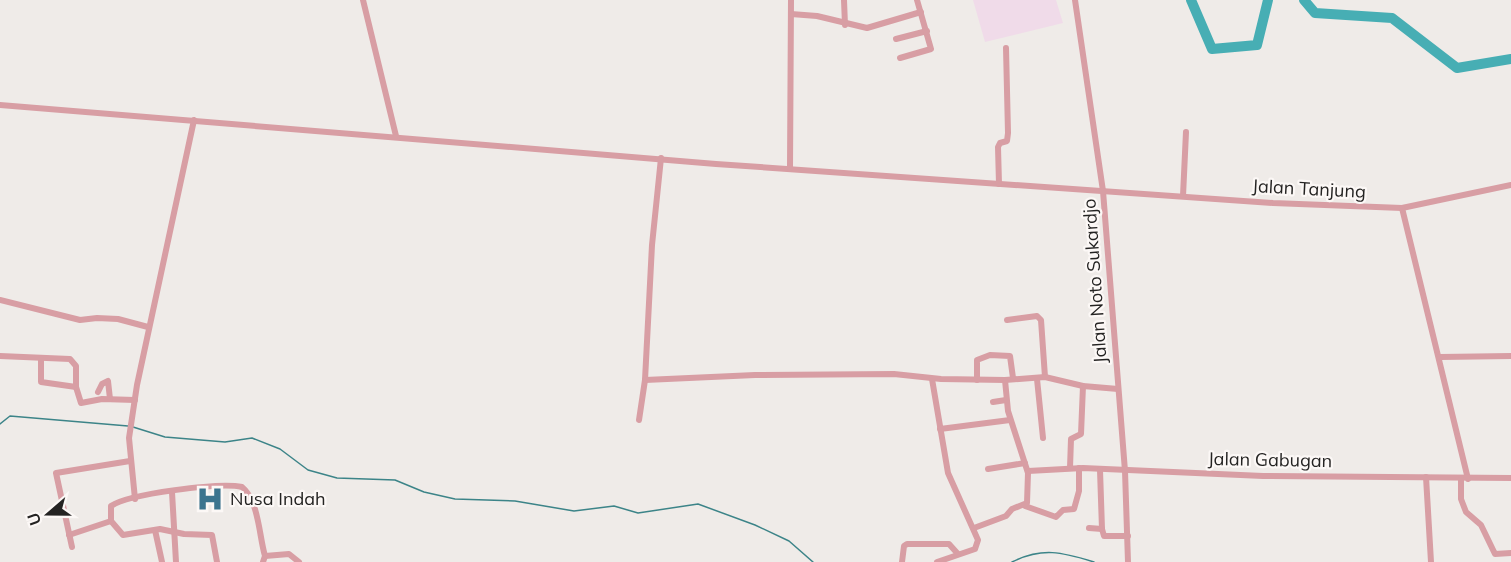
<svg xmlns="http://www.w3.org/2000/svg" width="1511" height="562" viewBox="0 0 1511 562" font-family="Mulish,sans-serif">
  <style>
    .education { fill: #f0dbe9 }
    .lines { fill: none; stroke-linecap: round; stroke-linejoin: round }
    .stream { stroke: #3c8488; stroke-width: 1.5 }
    .river { stroke: #47aeb4; stroke-width: 10 }
    .minor { stroke: #d89ea4; stroke-width: 6 }
    .labels { text-anchor: middle; stroke-width: 4.5; stroke-linejoin: round; paint-order: stroke }
    .street-label { font-size: 18px; fill: #242322; stroke: #fcf8f6 }
    .poi-label { font-size: 18px; fill: #242322; stroke: #fcf8f6; text-anchor: start }
  </style>
  <rect width="100%" height="100%" fill="#efebe8"/>
  <!-- education -->
  <path class="education" d="M973,0H1056L1063,23L985,42Z"/>
  <g class="lines">
    <!-- stream -->
    <g class="stream">
      <path d="M0,424L10,416L128,426"/>
      <path d="M133,427L165,437L225,442L252,438L280,449L308,470L337,478L395,480L424,492L455,499L515,501L574,511L614,506L638,513L698,504L755,525L789,541L813,562"/>
      <path d="M1012,562C1042,547 1062,552 1094,562"/>
    </g>
    <!-- river -->
    <g class="river">
      <path d="M1191,0L1212,49L1257,45L1268,0"/>
      <path d="M1304,0L1315,13L1392,18L1457,68L1511,59"/>
    </g>
    <!-- minor -->
    <g class="minor">
      <path d="M363,0L396,136"/>
      <path d="M844,0L845,25"/>
      <path d="M1075,0L1103,191L1125,471L1128,562"/>
      <path d="M791,14L817,16L867,28L921,12"/>
      <path d="M896,39L927,31"/>
      <path d="M900,58L931,49L917,0"/>
      <path d="M0,105L716,164L1273,203L1402,208L1511,185"/>
      <path d="M790,168L791,0"/>
      <path d="M999,184L998,147L1000,143L1007,141L1008,133L1006,48"/>
      <path d="M1183,196L1186,132"/>
      <path d="M1402,208L1468,479"/>
      <path d="M0,300L80,320L97,318L118,319L148,327"/>
      <path d="M1007,320L1037,316L1041,320L1045,377"/>
      <path d="M0,356L70,359L76,366V387L81,403L102,399L135,400"/>
      <path d="M1440,357L1511,356"/>
      <path d="M41,358V382L76,387"/>
      <path d="M932,379L948,473L978,540L975,549L937,562"/>
      <path d="M1037,379L1043,438"/>
      <path d="M645,380L755,375L894,374L941,379L1005,380L1045,377L1083,386L1118,389"/>
      <path d="M977,380V360L990,355L1010,356L1013,378"/>
      <path d="M98,392L102,384L108,381L110,399"/>
      <path d="M993,402L1006,400"/>
      <path d="M639,420L645,380L652,245L661,158"/>
      <path d="M940,429L1010,420"/>
      <path d="M1070,468L1071,439L1081,434L1083,386"/>
      <path d="M988,469L1025,463"/>
      <path d="M1028,471L1083,468L1263,476L1511,478"/>
      <path d="M1426,477L1431,562"/>
      <path d="M1461,478V499L1466,512L1481,525L1495,554L1511,553"/>
      <path d="M172,492L176,562"/>
      <path d="M135,499L129,438L137,385L194,120"/>
      <path d="M1025,506L1056,517L1063,510L1074,509L1079,491V468"/>
      <path d="M974,528L1006,516L1012,509L1027,503L1028,473L1008,411L1005,380"/>
      <path d="M1089,528L1102,529L1100,470"/>
      <path d="M1102,529L1104,536H1128"/>
      <path d="M155,530L162,562"/>
      <path d="M69,535L111,521"/>
      <path d="M72,547L56,473L130,461"/>
      <path d="M265,556L289,554L299,562"/>
      <path d="M217,562L212,535L184,534L160,529L123,535L111,521V506C128,494 220,482 242,487C259,501 259,536 265,556L263,562"/>
      <path d="M902,562L904,546L907,544H949L958,554"/>
    </g>
  </g>
  <!-- icons -->
  <defs>
    <symbol id="hospital-bare" viewBox="-9 -9 18 18"><path d="M-5-5h3v3.5h4V-5h3V5h-3V1.5h-4V5h-3Z" fill="#3c748e" stroke="#fcf8f6" stroke-width="2.5" paint-order="stroke"/></symbol>
  </defs>
  <g fill-rule="evenodd">
    <use href="#hospital-bare" x="191" y="480" width="38" height="38"/>
  </g>
  <g class="labels">
    <!-- street labels -->
    <g class="street-label">
      <text transform="translate(1309 189) rotate(3)" y="6">Jalan Tanjung</text>
      <text transform="translate(1095 281) rotate(-94)" y="6">Jalan Noto Sukardjo</text>
      <text transform="translate(1270 460) rotate(1)" y="6">Jalan Gabugan</text>
    </g>
    <!-- poi labels -->
    <g class="poi-label">
      <text x="230" y="505">Nusa Indah</text>
    </g>
  </g>
  <!-- north arrow -->
  <g transform="translate(48 514) rotate(250)" stroke="#fcf8f6" stroke-width="4.5" paint-order="stroke">
  <path d="M0-4.5L10 22L0 15L-10 22Z" fill="#242322"/>
  <text y="-9" font-size="16" font-weight="bold" text-anchor="middle" fill="#242322">U</text>
  </g>
</svg>
